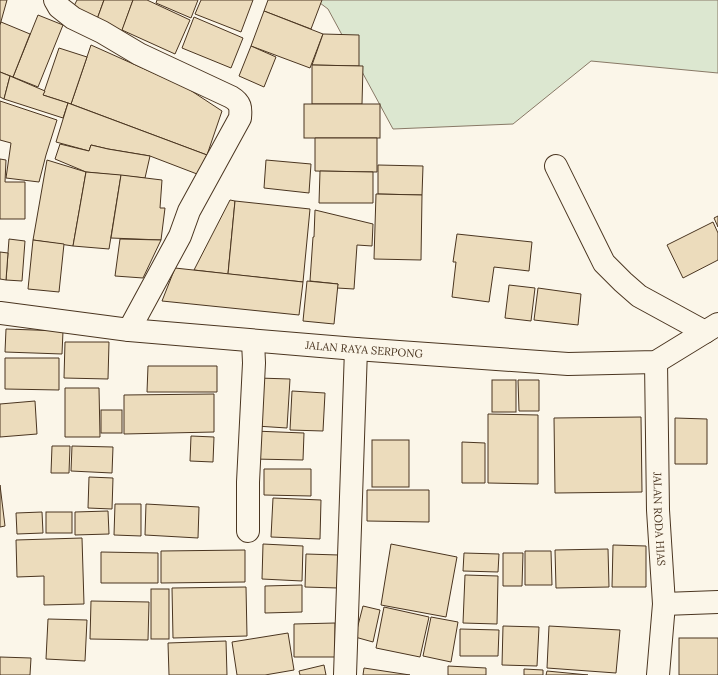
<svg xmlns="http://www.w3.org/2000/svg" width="718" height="675" viewBox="0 0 718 675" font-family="Lora,serif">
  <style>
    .green { fill: #dce7d0; stroke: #887966 }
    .building { fill: #ecdcbc; stroke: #4a3520 }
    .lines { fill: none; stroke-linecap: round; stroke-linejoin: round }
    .street-casing { stroke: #4a3520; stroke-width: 24 }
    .secondary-casing { stroke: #4a3520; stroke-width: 24 }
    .street { stroke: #fbf6e9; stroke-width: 22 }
    .secondary { stroke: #fbf6e9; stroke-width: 22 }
    .labels { text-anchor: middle; stroke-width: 3; stroke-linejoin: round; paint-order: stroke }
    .street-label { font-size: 11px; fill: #4a3520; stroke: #fbf6e9 }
  </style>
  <rect width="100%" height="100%" fill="#fbf6e9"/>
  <!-- green -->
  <path class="green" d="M316,0H718V73L591,61L513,124L393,129L328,9Z"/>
  <!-- building -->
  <g class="building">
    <path d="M0,0H7L0,25Z"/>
    <path d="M77,0H104L96,22L72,10Z"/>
    <path d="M104,0H133L122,31L96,22Z"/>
    <path d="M133,0H147L190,20L175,54L122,30Z"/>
    <path d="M157,0H198L191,18L156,3Z"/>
    <path d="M201,0H253L241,32L195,14Z"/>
    <path d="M268,0H322L311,29L264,11Z"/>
    <path d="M264,11L323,34L310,68L251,46Z"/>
    <path d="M38,15L63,25L38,87L13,77Z"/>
    <path d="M194,17L243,38L231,68L182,48Z"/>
    <path d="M1,22L30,34L13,77L0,72V25Z"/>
    <path d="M323,34L359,35V66L312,65Z"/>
    <path d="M91,45L187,88L222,111L207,155L71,104Z"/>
    <path d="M251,46L276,57L264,87L239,76Z"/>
    <path d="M59,48L87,57L71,104L43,95Z"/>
    <path d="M312,65L363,66L362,104H312Z"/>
    <path d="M0,72L10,76L4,99L0,97Z"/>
    <path d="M10,76L45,91L43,95L68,103L63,118L4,99Z"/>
    <path d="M0,101L57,120L46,155L39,182L6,178L11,143L0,140Z"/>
    <path d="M68,103L207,155L197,174L150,156L108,149L91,145L89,151L56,142Z"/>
    <rect x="304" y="104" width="76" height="34"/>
    <path d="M315,138H377V172L315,171Z"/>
    <path d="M60,144L89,151L91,145L108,149L150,156L145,178L86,172L55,159Z"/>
    <path d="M0,159L6,160L5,182H25V219H0Z"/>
    <path d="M47,160L86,172L73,246L33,240Z"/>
    <path d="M266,160L311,164L309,193L264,188Z"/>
    <path d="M378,165L423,166L422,195L378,194Z"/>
    <path d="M320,171L373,172V203H319Z"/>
    <path d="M86,172L121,175L109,249L73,246Z"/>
    <path d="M121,175L162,180L160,208H165L161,240L111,238Z"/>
    <path d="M376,194L422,195L421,260L374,259Z"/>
    <path d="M230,200L235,201L228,274L194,270Z"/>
    <path d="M235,201L310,209L303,282L228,274Z"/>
    <path d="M315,210L373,224L372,246L357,245L354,289L337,288L338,284L310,281L313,237H314Z"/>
    <path d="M718,216V227L714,218Z"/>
    <path d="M713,222L718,233V260L683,278L667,245Z"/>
    <path d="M457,234L532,242L529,271L494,267L489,302L452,297L456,262H453Z"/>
    <path d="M9,239L25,241L22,281L6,280Z"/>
    <path d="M120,239L161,240L143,278L115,276Z"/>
    <path d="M33,240L64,244L59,292L28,289Z"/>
    <path d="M0,252L8,253L6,280L0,279Z"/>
    <path d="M175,268L303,282L299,315L162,301Z"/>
    <path d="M307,281L338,284L334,324L303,321Z"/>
    <path d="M509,285L535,288L531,321L505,318Z"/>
    <path d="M538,288L581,294L578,325L534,320Z"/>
    <path d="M6,329L63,331L62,354L5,352Z"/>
    <path d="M65,342H109L108,379L64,378Z"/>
    <path d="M5,358H59V390L5,389Z"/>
    <path d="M148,366H217V392H147Z"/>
    <path d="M258,378L290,379L287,428L256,426Z"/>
    <rect x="492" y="380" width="24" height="32"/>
    <path d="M518,380H539V411H519Z"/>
    <path d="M65,388H99L100,437H65Z"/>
    <path d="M292,391L325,393L323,431L290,430Z"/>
    <path d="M214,394V432L124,434V395Z"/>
    <path d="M35,401L37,434L0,437V404Z"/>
    <rect x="101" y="410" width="21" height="23"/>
    <path d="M488,414L538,415V484L488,483Z"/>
    <path d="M641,417L642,492L555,493L554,418Z"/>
    <path d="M675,418L707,419V464H675Z"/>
    <path d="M254,431L304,433L303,460L253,459Z"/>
    <path d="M191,436L214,437L213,462L190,461Z"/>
    <rect x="372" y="440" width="37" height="47"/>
    <path d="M462,442L485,443V483H462Z"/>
    <path d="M52,446H70L69,473H51Z"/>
    <path d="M72,446L113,447L112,473L71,471Z"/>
    <path d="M264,469H311V496L264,495Z"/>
    <path d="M89,477L113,478L112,509L88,508Z"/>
    <path d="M0,485L5,526L0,527Z"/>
    <path d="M367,490H429V522L367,521Z"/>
    <path d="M273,498L321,500L320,539L271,537Z"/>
    <path d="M115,504H141V536L114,535Z"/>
    <path d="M146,504L199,507L198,538L145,535Z"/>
    <path d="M108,511L109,534L75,535V512Z"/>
    <path d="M42,512L43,533L17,534L16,513Z"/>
    <rect x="46" y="512" width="26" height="21"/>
    <path d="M82,538L84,604L44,605V576L17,577L16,540Z"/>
    <path d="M263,544L303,546L302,581L262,579Z"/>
    <path d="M391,544L457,557L446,617L381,605Z"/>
    <path d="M613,545L646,546V587H612Z"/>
    <path d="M608,549L609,587L556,588L555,550Z"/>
    <path d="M245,550V582L161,583V551Z"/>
    <path d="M525,551H551L552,585H525Z"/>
    <path d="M101,552L158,553V583H101Z"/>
    <path d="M464,553L499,554L498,572L463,571Z"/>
    <path d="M503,553H523L522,586H503Z"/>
    <path d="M306,554L339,555L338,588L305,587Z"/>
    <path d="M465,575L498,576L497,624L463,623Z"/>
    <path d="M302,585V612L265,613V586Z"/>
    <path d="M246,587L247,636L173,638L172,588Z"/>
    <rect x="151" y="589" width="18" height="50"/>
    <path d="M91,601L149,602L148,640L90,639Z"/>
    <path d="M363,606L380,610L373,642L355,637Z"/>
    <path d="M384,607L429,617L420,657L376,648Z"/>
    <path d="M431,617L458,622L451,662L423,656Z"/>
    <path d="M48,619L87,620L85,661L46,659Z"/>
    <path d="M335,623V657H294V624Z"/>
    <path d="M503,626L539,627L537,666L502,665Z"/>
    <path d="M549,626L620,630L616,673L547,668Z"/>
    <path d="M460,629L499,630L498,656H460Z"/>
    <path d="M288,633L294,670L265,675H237L232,642Z"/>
    <rect x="679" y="638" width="39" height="37"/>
    <path d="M226,641L227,675H169L168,643Z"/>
    <path d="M0,657L31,658L30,675H0Z"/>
    <path d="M324,665L326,675H300L299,671Z"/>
    <path d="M448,666L486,668V675H448Z"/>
    <path d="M364,668L410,675H363Z"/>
    <path d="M524,669L543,670V675H524Z"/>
    <path d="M547,671L588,675H546Z"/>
  </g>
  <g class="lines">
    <defs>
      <g id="street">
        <path d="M55,0L59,7L73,18L102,32L139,54L231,97C241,103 241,108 240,118L189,211L180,236L129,330"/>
        <path d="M556,166L604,263L623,282L639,296L705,332"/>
        <path id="s1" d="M656,362L658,510L664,604L658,675"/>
        <path d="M248,531V482L254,363L253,341"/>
        <path d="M664,604L718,602"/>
        <path d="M345,675L356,349"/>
      </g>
      <g id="secondary">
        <path id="s2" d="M0,313L129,330L356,349L568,364L656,362L718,324"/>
      </g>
    </defs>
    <!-- street casing -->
    <use href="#street" class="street-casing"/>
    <!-- secondary casing -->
    <use href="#secondary" class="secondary-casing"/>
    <!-- street -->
    <use href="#street" class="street"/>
    <!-- secondary -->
    <use href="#secondary" class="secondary"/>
  </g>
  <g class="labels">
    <!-- street labels -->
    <g class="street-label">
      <text dy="4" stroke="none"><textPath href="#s2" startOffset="366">JALAN RAYA SERPONG</textPath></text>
      <text dy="4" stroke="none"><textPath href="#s1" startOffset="157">JALAN RODA HIAS</textPath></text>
    </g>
  </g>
</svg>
